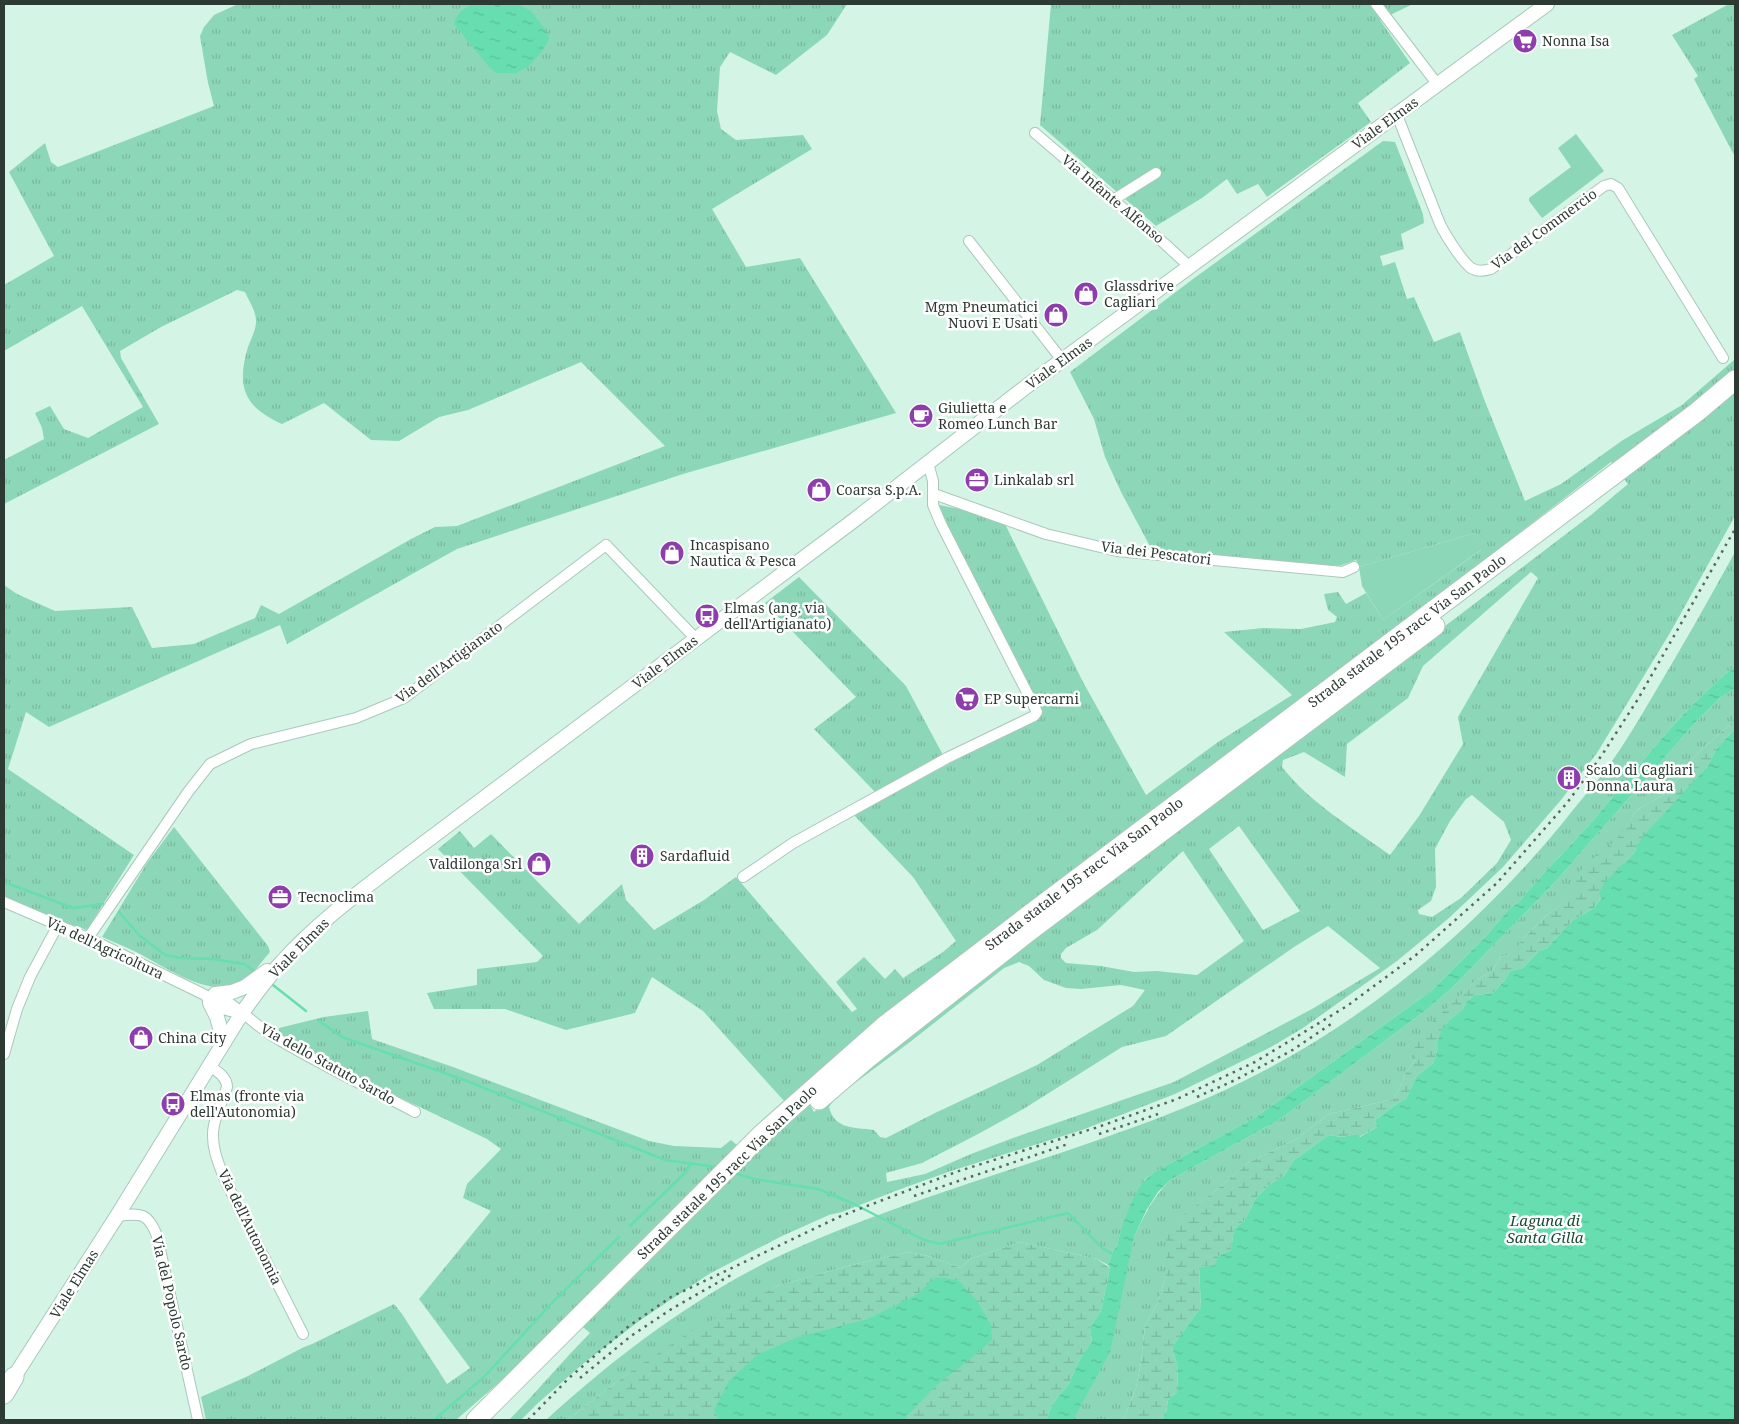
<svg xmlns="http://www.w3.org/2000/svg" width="1739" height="1424" viewBox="0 0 1739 1424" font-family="'Noto Serif',serif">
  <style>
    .grass { fill: url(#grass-tufts); fill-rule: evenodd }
    .wetland { fill: url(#wetland-marsh) }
    .green { fill: #8cd7b7 }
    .water { fill: url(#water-ripples) }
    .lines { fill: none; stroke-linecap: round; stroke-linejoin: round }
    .stream { stroke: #66deb0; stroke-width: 2.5 }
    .street-casing { stroke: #a9c8ba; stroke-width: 12 }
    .secondary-casing { stroke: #a9c8ba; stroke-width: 16 }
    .highway-casing { stroke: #a9c8ba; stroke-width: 21 }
    .street { stroke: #fff; stroke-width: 10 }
    .secondary { stroke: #fff; stroke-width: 14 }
    .highway { stroke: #fff; stroke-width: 19 }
    .rail { stroke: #566860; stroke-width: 2.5; stroke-dasharray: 2.5 5; stroke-linecap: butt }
    .labels { text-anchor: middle; stroke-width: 5; stroke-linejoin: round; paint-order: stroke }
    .poi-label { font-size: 14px; fill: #2d3a34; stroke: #fff; text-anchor: start }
    .street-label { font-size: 14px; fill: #2d3a34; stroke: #fff }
    .water-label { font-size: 15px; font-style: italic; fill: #194b38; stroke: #fff }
  </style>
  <defs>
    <pattern id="grass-tufts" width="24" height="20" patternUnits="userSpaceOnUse" patternTransform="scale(1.25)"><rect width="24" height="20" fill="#8cd7b7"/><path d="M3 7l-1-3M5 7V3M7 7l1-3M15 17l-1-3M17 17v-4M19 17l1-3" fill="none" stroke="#79b99e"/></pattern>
    <pattern id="wetland-marsh" width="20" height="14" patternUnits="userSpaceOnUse" patternTransform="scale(1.25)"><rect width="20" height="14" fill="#8cd7b7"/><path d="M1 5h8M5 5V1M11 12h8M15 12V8" fill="none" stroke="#79b99e"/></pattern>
    <pattern id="water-ripples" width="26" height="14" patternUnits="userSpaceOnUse" patternTransform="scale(1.25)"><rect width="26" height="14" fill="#66deb0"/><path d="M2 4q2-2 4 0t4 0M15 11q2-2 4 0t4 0" fill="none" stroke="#59bf98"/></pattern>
  </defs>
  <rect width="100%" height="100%" fill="#d4f5e5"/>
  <!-- grass -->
  <g class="grass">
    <path d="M238,4H847L827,35L776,75L730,52L720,67L717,111L721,129L736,140L803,135L812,149L712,209L746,267L800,258L896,413L683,474L457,549L287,644L280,625L49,727L26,712L8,769L134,855L87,930L4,901V585L17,594L55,611L132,607L152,648L194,644L255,618L261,605L279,614L411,539L435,527L457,526L665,446L581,362L468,410L439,417L399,441L371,440L324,403L282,424C244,407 236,387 248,347C251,339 256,330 256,321C256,311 249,301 245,292L237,290L161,327L120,351L121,358L159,424L4,504V460L44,439L42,428L35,413L50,406L64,429L88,438L143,407L82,306L4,351V285L54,256L9,172L45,143L51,162L58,167L214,106L208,83L200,36L204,27L214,15Z"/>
    <path d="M1051,4H1413L1380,20L1410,63L1358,103L1371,122L1267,197L1258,184L1237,194L1227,179L1202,198L1156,226L1040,125Z"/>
    <path d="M1729,4H1735V157L1694,79L1698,76L1672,35Z"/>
    <path d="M1383,141L1395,142L1423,214L1424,223L1401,234L1404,249L1380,256L1383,266L1395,262L1407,299L1414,297L1434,342L1460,332L1484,399L1525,501L1561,484L1623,440L1682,405L1735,359V516L1670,633L1597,753L1561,800L1503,867L1449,918L1397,961L1303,1028L1271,1047L1175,1094L1082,1130L951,1171L898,1190L842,1212L829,1215L780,1237L709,1274L642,1319L584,1363L538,1403L521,1420H509C537,1392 562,1361 590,1333L571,1317L547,1341L456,1420H206L201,1397L248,1376L302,1348L312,1344L394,1304L402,1314L447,1384L470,1368L419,1299L491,1211L463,1198L467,1184L501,1149L487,1139L365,1081L357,1075L279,1034V1028L324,1017L368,1011L372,1039L453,1067L649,1141L674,1146L721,1148L731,1140L738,1146L785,1102L703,1011L652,977L635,1013L566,1030L505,1009H434L427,993L477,985V969L537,962L543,956L438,849L460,831L474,848L491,834L579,924L622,884L626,900L654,930L704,900L736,877L852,1012L857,1009L836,982L864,957L885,979L895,969L903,978L943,952L956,941L913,877L853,814L1038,717L942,517L939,505L965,510L1005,524L1083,682L1146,795L1218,742L1292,695L1224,632L1263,628L1301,629L1335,622L1337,617L1328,610L1324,594L1338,592L1346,604L1366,593L1383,620L1481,550L1475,533L1359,567L1356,560L1339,566L1152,550L1121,492L1105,457L1094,419L1070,372L1193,279ZM1611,462L1628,484L1591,515L944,1007L814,1112L800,1089ZM1531,572L1538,578L1458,717L1463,744L1419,816L1390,855C1353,828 1310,803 1282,767L1283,760L1304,752L1345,777L1347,744L1408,698L1423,666ZM1472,795L1504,822L1511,840L1497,863L1461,898L1432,917L1419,914L1418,910L1431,901L1436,887L1435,849L1450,821L1466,799ZM1239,826L1300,911L1263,930L1209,849ZM1183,851L1244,941L1197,975L1156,971L1134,972L1101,966L1066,963L1061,958V954L1066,948L1097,930ZM1328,926L1380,968L1312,1009L1174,1082L1013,1138L971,1154L925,1174L887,1182L886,1173L922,1163L980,1133L1025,1108L1122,1047L1166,1036L1294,947ZM1019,962L1029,966L1044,980L1066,988L1081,989L1121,985L1145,990L1133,1006L1037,1065L935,1113L886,1138L880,1137L874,1130C854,1127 835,1130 829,1107L836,1097L910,1042L1004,968Z"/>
    <path d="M1735,552V666C1682,709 1640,765 1596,817C1571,846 1543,872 1519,902L1509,909L1487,935L1431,991L1256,1117L1156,1171L1145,1179L1120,1234L1117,1247L1114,1249L1108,1265L1097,1259L1020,1242L970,1259L961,1268L928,1256L908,1252L844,1267L777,1286L627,1374L567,1420H546C617,1355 702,1291 790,1251C927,1189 1074,1156 1212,1096C1354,1033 1477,931 1573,810C1584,796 1596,783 1607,768C1622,748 1635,726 1648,704C1678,654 1707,603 1735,552Z"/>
    <path d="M799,577L906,686L943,755L876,793L814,729L856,697L765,603Z"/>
    <path d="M1735,688V725L1731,723L1695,756L1679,778L1663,795L1637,810L1617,840L1602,852L1582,890L1548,914L1524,938L1516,950L1509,955L1500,957L1499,961L1491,972L1476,980L1440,1016L1416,1059L1405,1074L1402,1083L1394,1099L1329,1114L1295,1140L1249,1162L1215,1191L1167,1228L1166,1276L1158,1302L1145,1326L1141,1362L1136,1388L1123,1420H1073L1078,1409L1134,1237C1144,1216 1153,1197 1170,1180L1279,1120L1425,1011L1452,988L1555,882L1696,722L1720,698Z"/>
    <path d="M174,827L268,946L270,952C259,964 250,981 234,986C204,995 160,964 134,951C124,946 113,942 102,937L147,863Z"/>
  </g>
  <!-- wetland -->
  <g class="wetland">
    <path d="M1731,723L1735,725V729L1717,748L1707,767L1636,847L1635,852L1624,863L1594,908L1573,920L1547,948L1539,951L1523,968L1510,971L1505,980L1493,993L1475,995L1466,1002L1463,1009L1452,1018L1438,1040V1048L1433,1063L1416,1077L1406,1099C1394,1104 1386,1113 1375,1120L1377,1127L1359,1137L1356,1134L1342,1137L1329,1135L1294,1160L1284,1176L1270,1184L1256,1198L1244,1221L1234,1229L1231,1250L1219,1255L1216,1265L1199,1267L1201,1307L1172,1347L1178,1368L1177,1392L1168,1400L1166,1413L1161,1420H1123L1136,1388L1141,1362L1145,1326L1158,1302L1166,1276V1228L1215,1191L1249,1162L1295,1140L1329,1114L1394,1099L1402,1083L1405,1074L1416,1059L1414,1049L1423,1031L1476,980L1491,972L1499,961L1500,957L1509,955L1515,950L1524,938L1548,914L1581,890L1575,878L1585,865L1616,840L1637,810L1663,795L1679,778L1695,756Z"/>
    <path d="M1020,1242L1097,1259L1110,1268L1101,1311L1090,1328L1092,1341L1081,1357L1068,1385L1053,1403L1046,1420L1036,1419L1031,1420H567L627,1374L688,1333L777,1286L844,1267L908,1252L928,1256L961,1268L970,1259Z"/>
  </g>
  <!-- green -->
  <g class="green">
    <path d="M1576,134L1604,171L1542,218L1529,201V198L1571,167L1558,148Z"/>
    <path d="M1475,533L1482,549L1383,620L1362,586L1359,567Z"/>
  </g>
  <!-- water -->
  <g class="water">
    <path d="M474,4H518L531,11L548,33L549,40L540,54L529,66L516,73H496L489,67L454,24C457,12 464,8 474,4Z"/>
    <path d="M1735,666V688L1720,698L1696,722L1555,882L1452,988L1425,1011L1279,1120L1170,1180L1158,1192L1146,1211L1134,1237L1110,1352L1073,1420H1046L1053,1403L1068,1385L1081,1357L1092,1341L1090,1328L1101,1311L1110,1268L1108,1265L1114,1249L1117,1247C1121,1226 1132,1197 1144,1181C1147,1177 1152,1174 1156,1171L1256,1117L1431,991L1487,935L1509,909L1519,902C1543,872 1571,846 1596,817C1640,765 1682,709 1735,666Z"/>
    <path d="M1735,729V1420H1161L1166,1413L1168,1400L1177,1392L1178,1368L1172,1347L1201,1307L1199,1267L1215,1265L1219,1255L1231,1250L1234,1229L1244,1221L1256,1198L1270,1184L1284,1176L1294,1160L1329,1135L1342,1137L1356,1134L1360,1137L1377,1127L1375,1120C1386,1113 1394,1104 1406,1099L1416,1077L1433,1063L1438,1048V1040L1442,1029L1452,1018L1463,1009L1466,1002L1475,995L1493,993L1505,980L1510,971L1523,968L1539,951L1547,948L1573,920L1594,908L1601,898L1599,893L1604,883L1635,852L1636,847L1645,834L1707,767L1717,748Z"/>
    <path d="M936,1277L958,1280L977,1301L991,1325L992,1340L974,1356L938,1384L903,1420H719L714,1410L729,1381L757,1355L798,1337L868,1319L916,1295Z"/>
  </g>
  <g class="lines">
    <!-- stream -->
    <g class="stream">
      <path d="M4,882L73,908L103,904"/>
      <path d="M119,912L139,935L165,955L181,958L213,959L244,964L257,973"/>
      <path d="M273,985L306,1011"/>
      <path d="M319,1021L342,1037L467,1081L665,1160L717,1167"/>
      <path d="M734,1173L754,1179L818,1189L854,1204L924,1240L939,1244L1068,1213L1102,1248L1114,1255"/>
      <path d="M630,1226L685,1173L691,1163"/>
      <path d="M434,1420L484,1377L551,1304L619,1237"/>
    </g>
    <defs>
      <g id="street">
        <path d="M1376,4L1438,85"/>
        <path d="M1397,115L1440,224C1446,236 1461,260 1471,268C1477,272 1484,271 1491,269L1604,186L1611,184L1618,188L1723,358"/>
        <path d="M1035,133L1165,244L1190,267"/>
        <path d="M1113,200L1156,173"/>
        <path d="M969,241L1062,360"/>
        <path d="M934,494L1046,534L1117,551L1343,572L1354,567"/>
        <path d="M743,877L793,843L947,758L1034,716L1037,712L941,524L933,505V481L928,463"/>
        <path d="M4,902L88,938L205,995C214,1008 227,1011 242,1013"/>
        <path d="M88,938L188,792L210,764L251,744L356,718L404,698L606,545L696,639"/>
        <path d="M214,994C236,1004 253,1024 273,1036C319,1064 368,1087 415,1112"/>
        <path d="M4,1054L17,1009L30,977L58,925"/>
        <path d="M209,1066C217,1071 227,1077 227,1087C223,1100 217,1112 214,1125C210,1144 218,1163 225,1180L303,1334"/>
        <path d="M117,1216C140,1213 148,1212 157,1236L198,1420"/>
      </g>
      <g id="secondary">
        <path d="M215,994L232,992L245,987L267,971"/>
        <path d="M210,1003L217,1017L224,1042"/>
        <path d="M14,1377L117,1216L242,1013C254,996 267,978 282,962C314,926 354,896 392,867L853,521L1027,386L1547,4"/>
      </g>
      <g id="highway">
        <path d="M819,1100L868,1058L1027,933L1435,626"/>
        <path d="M4,1394L14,1377"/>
        <path d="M476,1420L763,1133L884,1026L1021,921L1697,412L1735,380"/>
      </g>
    </defs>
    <!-- street casing -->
    <use href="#street" class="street-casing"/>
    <!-- secondary casing -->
    <use href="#secondary" class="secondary-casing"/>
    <!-- highway casing -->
    <use href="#highway" class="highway-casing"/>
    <!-- street -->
    <use href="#street" class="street"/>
    <!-- secondary -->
    <use href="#secondary" class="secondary"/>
    <!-- highway -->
    <use href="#highway" class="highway"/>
    <!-- rail -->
    <g class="rail">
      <path d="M1197,1097L1233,1081L1291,1051L1331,1024"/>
      <path d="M1099,1134L1158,1114"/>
      <path d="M914,1196L1068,1144"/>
      <path d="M580,1378L631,1336L673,1308L731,1275"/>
      <path d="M528,1420L569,1378L629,1326L671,1297L841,1216L956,1172L1095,1128L1177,1099L1255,1062L1347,1006L1416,955L1497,883L1567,803L1602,755L1638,699L1735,529"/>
    </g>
  </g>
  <!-- icons -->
  <defs>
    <symbol id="supermarket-disc" viewBox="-11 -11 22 22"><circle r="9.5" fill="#8e3dad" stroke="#fff"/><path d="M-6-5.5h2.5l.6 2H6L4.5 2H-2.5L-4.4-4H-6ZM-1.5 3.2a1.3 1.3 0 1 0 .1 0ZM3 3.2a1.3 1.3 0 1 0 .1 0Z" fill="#fff"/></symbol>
    <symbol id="shop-disc" viewBox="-11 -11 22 22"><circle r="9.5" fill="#8e3dad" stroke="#fff"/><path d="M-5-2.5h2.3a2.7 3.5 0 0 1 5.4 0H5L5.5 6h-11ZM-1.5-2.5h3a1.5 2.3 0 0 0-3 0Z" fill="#fff"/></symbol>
    <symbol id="cafe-disc" viewBox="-11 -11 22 22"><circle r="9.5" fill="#8e3dad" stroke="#fff"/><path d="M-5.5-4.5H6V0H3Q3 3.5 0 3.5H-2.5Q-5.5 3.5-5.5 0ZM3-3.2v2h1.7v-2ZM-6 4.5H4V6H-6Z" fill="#fff"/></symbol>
    <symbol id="office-disc" viewBox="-11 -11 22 22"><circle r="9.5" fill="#8e3dad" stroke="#fff"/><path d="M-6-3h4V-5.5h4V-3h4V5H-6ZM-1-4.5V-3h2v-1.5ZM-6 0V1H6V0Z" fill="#fff"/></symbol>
    <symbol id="bus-disc" viewBox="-11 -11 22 22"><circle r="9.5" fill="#8e3dad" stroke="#fff"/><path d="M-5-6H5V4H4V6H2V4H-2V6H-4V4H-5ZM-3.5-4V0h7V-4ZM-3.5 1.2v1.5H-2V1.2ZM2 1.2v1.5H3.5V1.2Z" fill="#fff"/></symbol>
    <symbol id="building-disc" viewBox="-11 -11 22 22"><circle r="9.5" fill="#8e3dad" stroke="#fff"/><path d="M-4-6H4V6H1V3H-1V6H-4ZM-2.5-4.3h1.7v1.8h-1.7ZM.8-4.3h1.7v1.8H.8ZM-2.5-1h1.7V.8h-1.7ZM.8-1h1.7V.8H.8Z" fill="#fff"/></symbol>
  </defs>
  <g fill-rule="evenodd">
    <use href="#supermarket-disc" x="1511" y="27" width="28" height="28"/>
    <use href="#shop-disc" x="1072" y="280" width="28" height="28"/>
    <use href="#shop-disc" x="1042" y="301" width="28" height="28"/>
    <use href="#cafe-disc" x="907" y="402" width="28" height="28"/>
    <use href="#office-disc" x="963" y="466" width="28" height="28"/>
    <use href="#shop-disc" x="805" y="476" width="28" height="28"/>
    <use href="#shop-disc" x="658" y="539" width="28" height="28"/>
    <use href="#bus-disc" x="693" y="602" width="28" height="28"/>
    <use href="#supermarket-disc" x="953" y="685" width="28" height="28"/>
    <use href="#building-disc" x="1555" y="764" width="28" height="28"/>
    <use href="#building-disc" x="628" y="842" width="28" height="28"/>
    <use href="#shop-disc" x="525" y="850" width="28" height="28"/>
    <use href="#office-disc" x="266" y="883" width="28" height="28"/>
    <use href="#shop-disc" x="127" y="1024" width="28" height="28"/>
    <use href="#bus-disc" x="159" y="1090" width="28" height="28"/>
  </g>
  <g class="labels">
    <!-- poi labels -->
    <g class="poi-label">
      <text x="1542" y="46">Nonna Isa</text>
      <text x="1104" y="291">Glassdrive<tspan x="1104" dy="16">Cagliari</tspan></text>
      <text x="1038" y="312" text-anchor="end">Mgm Pneumatici<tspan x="1038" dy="16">Nuovi E Usati</tspan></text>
      <text x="938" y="413">Giulietta e<tspan x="938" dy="16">Romeo Lunch Bar</tspan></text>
      <text x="994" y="485">Linkalab srl</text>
      <text x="836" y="495">Coarsa S.p.A.</text>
      <text x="690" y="550">Incaspisano<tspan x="690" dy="16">Nautica &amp; Pesca</tspan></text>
      <text x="724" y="613">Elmas (ang. via<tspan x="724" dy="16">dell'Artigianato)</tspan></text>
      <text x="984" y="704">EP Supercarni</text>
      <text x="1586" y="775">Scalo di Cagliari<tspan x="1586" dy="16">Donna Laura</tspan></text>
      <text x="660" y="861">Sardafluid</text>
      <text x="522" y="869" text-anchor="end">Valdilonga Srl</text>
      <text x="298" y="902">Tecnoclima</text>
      <text x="158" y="1043">China City</text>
      <text x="190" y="1101">Elmas (fronte via<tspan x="190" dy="16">dell'Autonomia)</tspan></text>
    </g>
    <!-- street labels -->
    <g class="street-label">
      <text transform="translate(1385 123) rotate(-36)" y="5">Viale Elmas</text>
      <text transform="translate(1113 199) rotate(40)" y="5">Via Infante Alfonso</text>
      <text transform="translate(1544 229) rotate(-36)" y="5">Via del Commercio</text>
      <text transform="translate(1059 363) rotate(-36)" y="5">Viale Elmas</text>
      <text transform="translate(1156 553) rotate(7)" y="5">Via dei Pescatori</text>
      <text transform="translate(1407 631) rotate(-37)" y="5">Strada statale 195 racc Via San Paolo</text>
      <text transform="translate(449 662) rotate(-36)" y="5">Via dell'Artigianato</text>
      <text transform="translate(665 662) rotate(-37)" y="5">Viale Elmas</text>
      <text transform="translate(1084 874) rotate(-37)" y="5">Strada statale 195 racc Via San Paolo</text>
      <text transform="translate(105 948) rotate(25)" y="5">Via dell'Agricoltura</text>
      <text transform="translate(299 948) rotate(-45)" y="5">Viale Elmas</text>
      <text transform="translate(328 1064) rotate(29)" y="5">Via dello Statuto Sardo</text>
      <text transform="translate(727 1172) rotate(-44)" y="5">Strada statale 195 racc Via San Paolo</text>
      <text transform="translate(250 1227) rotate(64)" y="5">Via dell'Autonomia</text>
      <text transform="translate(74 1284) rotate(-58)" y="5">Viale Elmas</text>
      <text transform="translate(172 1303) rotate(77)" y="5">Via del Popolo Sardo</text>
    </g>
    <!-- water labels -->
    <g class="water-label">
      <text x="1545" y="1226">Laguna di<tspan x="1545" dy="17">Santa Gilla</tspan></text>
    </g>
  </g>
  <!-- border -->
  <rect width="1739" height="1424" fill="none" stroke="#2d3a34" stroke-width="10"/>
</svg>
